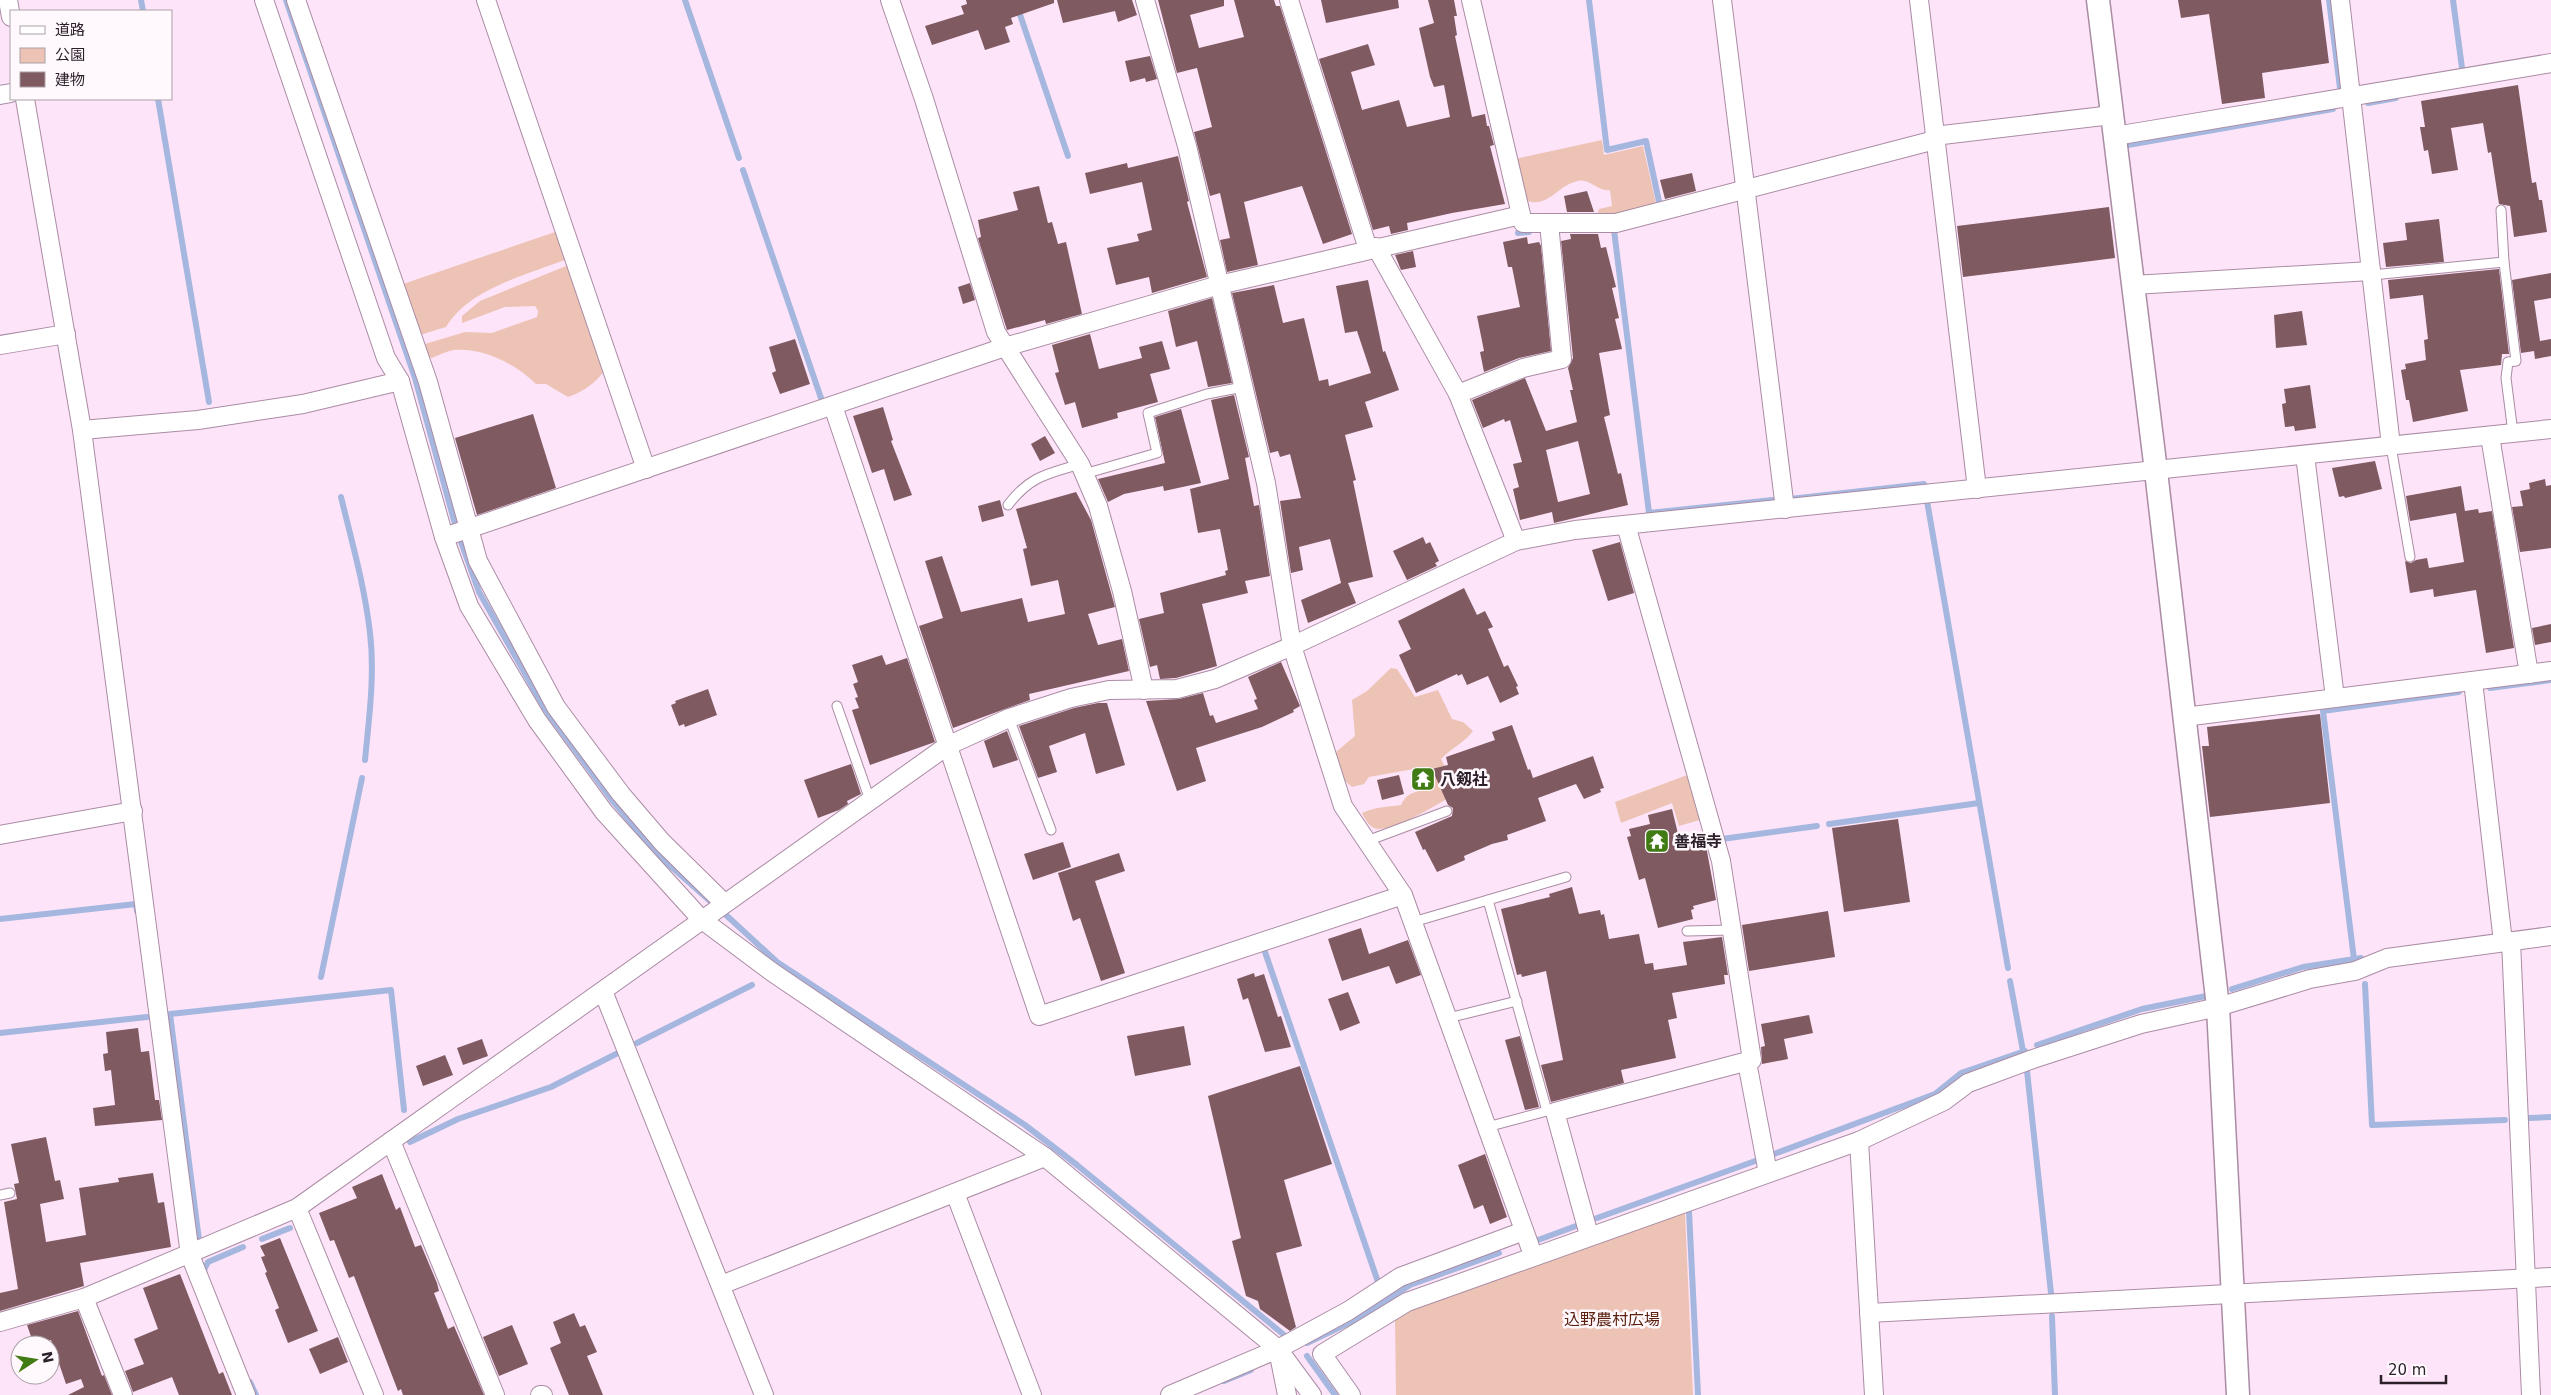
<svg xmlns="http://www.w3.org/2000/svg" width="2551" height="1395" viewBox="0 0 2551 1395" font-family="'DejaVu Sans','Noto Sans JP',sans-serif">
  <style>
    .green { fill: #edc3b6 }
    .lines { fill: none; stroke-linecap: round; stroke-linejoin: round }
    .stream { stroke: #a6b7df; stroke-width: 6 }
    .building { fill: #7f5a61; fill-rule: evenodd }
    .service-casing { stroke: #aa8ca4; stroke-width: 11 }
    .minor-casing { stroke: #aa8ca4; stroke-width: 20 }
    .tertiary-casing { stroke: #aa8ca4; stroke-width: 25 }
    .service { stroke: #fff; stroke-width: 9 }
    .minor { stroke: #fff; stroke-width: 18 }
    .tertiary { stroke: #fff; stroke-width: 22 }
    .labels { text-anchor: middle; stroke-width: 5; stroke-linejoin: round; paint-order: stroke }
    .poi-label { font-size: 16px; font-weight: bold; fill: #2b1f29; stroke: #fff8fd; text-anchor: start }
    .park-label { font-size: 16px; fill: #591f0c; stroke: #fff8fd }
  </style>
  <rect width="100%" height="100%" fill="#fee4f9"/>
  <!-- green -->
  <g class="green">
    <path d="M1602,140L1604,155L1643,146L1657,208L1604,219L1597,216L1599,209L1612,206L1610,190C1597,192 1590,178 1578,181C1558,184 1548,210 1525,200L1515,159Z"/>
    <path d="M558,231L567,259C527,275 469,288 446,327L420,335L403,284Z"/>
    <path d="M571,264L606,369C595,383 585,391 568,397L546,384H536C515,364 485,348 454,350C447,351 439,355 432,358L427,356L425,344L465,332L492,333L537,317L538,311L535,306L505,307L462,323V316L480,301Z"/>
    <path d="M1391,668L1397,669L1415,697L1438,690L1452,719L1463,722L1473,731C1464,743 1451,748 1441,759L1458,792C1443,801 1390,835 1374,828C1368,825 1365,819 1362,813C1375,807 1387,807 1401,805C1409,787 1424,795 1432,783L1429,769L1425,767L1369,777L1364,784L1352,787L1345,781L1336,752L1355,736L1352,700L1367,691Z"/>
    <path d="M1690,774L1703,819L1679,826L1672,803L1621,823L1615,802Z"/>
    <path d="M1685,1212L1693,1395H1396L1395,1320L1408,1310Z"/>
  </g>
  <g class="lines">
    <!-- stream -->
    <g class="stream">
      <path d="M141,0L143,11"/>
      <path d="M286,0L415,378L455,524"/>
      <path d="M685,0L739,158"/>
      <path d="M1015,0L1068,156"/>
      <path d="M1589,0L1607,150L1646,141L1660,206"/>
      <path d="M2329,0L2340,88"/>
      <path d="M2453,0L2462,68"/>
      <path d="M158,99L209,402"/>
      <path d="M2368,103L2396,98"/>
      <path d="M2128,145L2333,109"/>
      <path d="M743,170L822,401"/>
      <path d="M1608,230H1614L1649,513L1773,500"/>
      <path d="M1518,233L1529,232"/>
      <path d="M1789,495L1790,499L1924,484L1925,486"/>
      <path d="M341,497C352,542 365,588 370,633C375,675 369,718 365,760"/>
      <path d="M1927,501L2008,968"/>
      <path d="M460,539L479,592L545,709L612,800L657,854L710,901"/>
      <path d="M2490,688L2551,680"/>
      <path d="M1829,824L1979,803"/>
      <path d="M1720,835L1722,839L1817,826"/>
      <path d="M726,915L777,962L1025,1125L1077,1165L1283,1334"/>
      <path d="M0,919L136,904L137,911"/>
      <path d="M1264,949L1378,1282"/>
      <path d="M2354,959L2323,711L2459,692"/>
      <path d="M321,977L362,778"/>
      <path d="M2010,981L2023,1051"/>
      <path d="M2365,984L2372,1125L2505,1120"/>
      <path d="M2232,989L2303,967L2361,958"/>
      <path d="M0,1033L147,1017"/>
      <path d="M637,1043L752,985"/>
      <path d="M2037,1045L2142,1009L2206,996"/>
      <path d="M2027,1071L2051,1293"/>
      <path d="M2529,1118L2551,1117"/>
      <path d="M410,1142L458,1119L551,1087L616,1054"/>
      <path d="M1774,1154L1935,1094L1961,1073L2025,1051"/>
      <path d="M1689,1211L1698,1395"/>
      <path d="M1597,1218L1758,1160"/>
      <path d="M262,1239L290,1228"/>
      <path d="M199,1240L170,1014L391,990L404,1110"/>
      <path d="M1538,1240L1576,1226"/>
      <path d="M205,1274L204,1270L208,1262L243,1247"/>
      <path d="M2052,1316L2055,1395"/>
      <path d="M1307,1343L1359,1318L1410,1285L1499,1253"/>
      <path d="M1307,1356L1335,1395"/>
      <path d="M1224,1381L1251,1370"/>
      <path d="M250,1382L256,1395"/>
    </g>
  </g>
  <!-- building -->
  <g class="building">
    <path d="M966,0H1054V3L1011,18L1013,24L1005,27L1010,42L985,50L978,30L932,45L925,26L964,14L961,6L967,4Z"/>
    <path d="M1057,0H1132L1137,15L1118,22L1115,11L1063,23Z"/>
    <path d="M1158,0H1224V6L1190,15L1199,48L1244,37L1234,0H1274L1276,6H1280L1352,234L1323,244L1302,186L1244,202L1258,265L1227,272L1220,240L1230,238L1220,193L1210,196L1194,132L1212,127L1197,68L1177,73Z"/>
    <path d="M1321,0H1398L1399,8L1326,23Z"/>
    <path d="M1428,0H1454L1457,16H1454L1457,35L1455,36L1472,117L1485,114L1487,126H1489L1494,145L1490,146L1505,204L1452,213L1407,223L1408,230L1391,234L1389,226L1373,230L1319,59L1368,44L1375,65L1351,72L1362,110L1399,100L1407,127L1450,117L1444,85L1434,87L1430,77L1419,28L1434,23Z"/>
    <path d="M2178,0H2321L2329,63L2262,73L2265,98L2222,104L2209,14L2181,18Z"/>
    <path d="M1150,56L1157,79L1146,82L1145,78L1130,82L1125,61Z"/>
    <path d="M2518,85L2532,183L2536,182L2539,200H2542L2547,232L2514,237L2510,206L2499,204L2491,152L2488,153L2483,123L2451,128L2458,170L2432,174L2428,150L2424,151L2420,127H2425L2421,101Z"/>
    <path d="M1178,156L1189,201L1187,202L1207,277L1152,293L1149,277L1116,285L1107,248L1139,241L1137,234L1152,230L1142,182L1090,194L1085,173L1127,163L1128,168Z"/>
    <path d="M1692,173L1696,191L1665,199L1660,180Z"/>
    <path d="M1039,186L1048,223L1052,222L1058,244L1066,242L1082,314L1046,324L1045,320L1007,330L980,245L978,238L981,237L978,220L1018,210L1013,192Z"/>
    <path d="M1587,191L1594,212H1567L1564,196Z"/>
    <path d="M2109,207L2115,258L1963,277L1957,226Z"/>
    <path d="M2439,219L2444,262L2386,267L2383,243L2407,240L2405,223Z"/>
    <path d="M1570,234H1598L1601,248L1606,247L1616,287L1612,288L1619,318L1615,319L1622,349L1599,353L1610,415L1604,417L1618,474L1621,473L1628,505L1554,523L1552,512L1520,520L1513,489L1519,487L1513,464L1522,462L1510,420L1505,422L1504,419L1483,428L1472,400L1525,378L1546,431L1577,422L1570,390H1573L1568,368L1573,358L1561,241L1571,239ZM1578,441L1590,494L1558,502L1546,450Z"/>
    <path d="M1527,237L1528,244L1539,242L1541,246L1551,351L1519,358L1484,372L1480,352L1484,351L1477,316L1520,307L1512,267H1508L1503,242Z"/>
    <path d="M1413,251L1416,267L1401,270L1395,255Z"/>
    <path d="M2499,269L2509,354H2502L2501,365L2460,370L2468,411L2413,422L2409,400H2406L2401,370L2406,369L2405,364L2426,360L2424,340L2428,339L2423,295L2390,299L2388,280Z"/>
    <path d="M2551,273V298L2534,301L2540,341L2551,339V356L2535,359L2534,351L2521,353L2512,280Z"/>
    <path d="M1368,280L1383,352L1385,351L1399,390L1365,402L1373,427L1345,435L1356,480L1353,481L1373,577L1348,583L1356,603L1308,623L1301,600L1341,583L1330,539L1299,547L1303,570L1291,573L1280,501L1301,498L1290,454L1280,457L1278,451L1270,453L1232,293L1274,285L1283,323L1304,318L1319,381L1328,379L1329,386L1371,373L1357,331L1345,333L1336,286Z"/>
    <path d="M970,283L975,300L963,304L958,287Z"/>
    <path d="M1212,298L1232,383L1208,387L1197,341L1176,347L1168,311Z"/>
    <path d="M2302,311L2307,345L2276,348L2274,315Z"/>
    <path d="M1090,334L1099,369L1142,358L1139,347L1162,341L1170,369L1150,374L1158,402L1117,413L1118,418L1082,428L1075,402L1065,405L1055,373L1059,372L1052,345Z"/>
    <path d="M795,339L810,384L780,394L772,373L776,371L769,347Z"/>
    <path d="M2310,385L2316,428L2295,431L2294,426L2285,427L2282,404L2286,403L2284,389Z"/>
    <path d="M1234,395L1249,457L1245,458L1254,506L1259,505L1270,576L1245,581L1248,593L1202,604L1217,666L1176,678L1160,679L1157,665L1150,667L1139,619L1164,613L1160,593L1226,575L1225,571L1228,570L1220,529L1198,533L1190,489L1229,479L1211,400Z"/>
    <path d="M883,407L893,440L891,441L912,495L894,501L884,469L872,473L853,416Z"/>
    <path d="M1181,409L1201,483L1164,491L1163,486L1124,494L1108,502L1098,479L1165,463L1155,417Z"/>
    <path d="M533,414L556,488L477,515L455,438Z"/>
    <path d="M1045,436L1055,453L1040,461L1031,444Z"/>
    <path d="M2375,461L2382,489L2345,498L2344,496L2339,497L2332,468Z"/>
    <path d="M2545,479L2546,486L2551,485V548L2520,552L2512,507L2523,506L2520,491L2530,489L2529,483Z"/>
    <path d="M2461,486L2465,511L2478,509L2479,513L2492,511L2514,648L2486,653L2476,590L2434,597L2433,589L2410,593L2405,561L2411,563L2416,560L2427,558L2429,568L2464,562L2456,513L2410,521L2406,496Z"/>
    <path d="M1076,492L1091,520L1115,607L1088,614L1098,645L1122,639L1129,671L1029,694L1030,700L953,728L919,626L943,618L925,561L942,556L961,612L1022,598L1028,622L1065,614L1058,580L1031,586L1023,549L1027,548L1016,509Z"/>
    <path d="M1000,500L1004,516L982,522L978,506Z"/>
    <path d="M1423,537L1426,544L1430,542L1439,561L1435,563L1437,566L1407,580L1393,551Z"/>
    <path d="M1620,542L1634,593L1608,601L1592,550Z"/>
    <path d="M1464,588L1477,615L1485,611L1493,627L1488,629L1504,667L1508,665L1518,686L1516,687L1519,694L1500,703L1488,676L1467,685L1462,674L1458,676L1457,674L1416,693L1399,655L1411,649L1398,621Z"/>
    <path d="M2551,624V642L2535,645L2532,628Z"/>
    <path d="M882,655L886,665L907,658L935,742L870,765L852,710L859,708L855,698L858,697L853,684L858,682L852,665Z"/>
    <path d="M1281,662L1300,706L1293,710L1294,712L1262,727L1196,748L1206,781L1177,791L1146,701L1179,699L1203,693L1210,716L1213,715L1216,723L1258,709L1254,700L1257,699L1248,677Z"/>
    <path d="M708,689L717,715L685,727L684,724L679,726L671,705L676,703L675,701Z"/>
    <path d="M1098,703H1107L1125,765L1096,774L1085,733L1049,746L1057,772L1038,778L1019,726L1074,708Z"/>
    <path d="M2320,714L2330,803L2210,817L2202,746H2209L2207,727Z"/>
    <path d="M1512,725L1528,770L1530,769L1533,778L1593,756L1604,788L1600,789L1601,792L1584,799L1576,784L1538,798L1546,821L1507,835L1508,840L1492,844L1464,856L1465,860L1437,872L1425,849L1423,850L1415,832L1452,816L1453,808L1448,805L1432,769L1448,765L1446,757L1495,740L1492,732Z"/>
    <path d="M1007,731L1018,760L993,768L984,741Z"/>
    <path d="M851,764L861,794L847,801L848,804L839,810L818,818L804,780Z"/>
    <path d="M1399,775L1404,794L1382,800L1377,780Z"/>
    <path d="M1672,809L1681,846L1695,843L1696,848L1706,846L1716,900L1693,906L1694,909L1691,910L1693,919L1658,928L1645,878L1639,880L1627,837L1631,836L1629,829L1650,824L1648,815Z"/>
    <path d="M1898,819L1910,902L1844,912L1832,828Z"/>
    <path d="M1063,842L1071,867L1033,880L1024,854Z"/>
    <path d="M1119,853L1125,871L1095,881L1125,973L1101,981L1080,918L1073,921L1058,873Z"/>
    <path d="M1572,887L1579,914L1600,910L1601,915L1604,914L1609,939L1639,934L1645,964L1653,963L1654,970L1687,965L1683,942L1722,937L1728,975H1724L1725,984L1672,993L1677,1018L1668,1020L1676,1058L1621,1070L1624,1083L1551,1102L1541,1065L1563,1060L1546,971L1522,977L1521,974L1517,975L1501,909L1550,897L1549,894Z"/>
    <path d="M1828,911L1835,957L1749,971L1742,925Z"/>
    <path d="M1361,928L1369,954L1408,940L1421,975L1396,984L1389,966L1342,981L1328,939Z"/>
    <path d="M1254,973L1255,977L1264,974L1278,1017L1281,1016L1291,1047L1265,1052L1248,998L1243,1000L1237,979Z"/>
    <path d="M1348,992L1360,1023L1340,1031L1328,999Z"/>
    <path d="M1809,1015L1813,1033L1784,1039L1788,1059L1762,1064L1761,1047L1765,1046L1761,1024Z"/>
    <path d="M1184,1026L1191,1065L1135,1076L1127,1036Z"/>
    <path d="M138,1028L141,1052L149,1051L155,1100H159L162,1120L95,1126L93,1108L115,1105L111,1070L105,1071L103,1054L108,1053L106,1032Z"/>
    <path d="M1520,1036L1539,1107L1525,1110L1505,1040Z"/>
    <path d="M482,1039L488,1056L463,1065L457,1048Z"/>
    <path d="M445,1055L453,1075L423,1086L416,1066Z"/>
    <path d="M1300,1066L1332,1164L1284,1180L1302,1246L1276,1253L1296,1327L1290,1331L1260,1309L1258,1301L1246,1296L1232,1241L1241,1238L1208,1096Z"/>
    <path d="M46,1137L55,1181L60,1180L64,1199L40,1204L46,1242L86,1235L79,1188L119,1182L118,1178L153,1173L158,1203L164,1202L171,1247L80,1263L84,1286L0,1311V1293L18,1289L4,1202L17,1199L14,1184L19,1183L11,1144Z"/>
    <path d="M1485,1154L1507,1217L1490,1224L1483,1205L1474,1209L1458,1165Z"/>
    <path d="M382,1174L396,1210L400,1207L415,1247L421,1245L437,1283L439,1291L434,1293L448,1329L454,1326L484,1395H403L401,1389L398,1391L354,1276L349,1278L334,1240L330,1241L319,1213L357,1198L352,1187Z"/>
    <path d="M280,1238L318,1331L288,1343L275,1310L279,1308L265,1273L267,1272L261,1257L265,1256L260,1246Z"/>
    <path d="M180,1274L219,1374L223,1372L232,1395H179L172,1377L133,1392L125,1371L144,1364L134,1339L158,1329L143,1288Z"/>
    <path d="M78,1311L102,1376L104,1375L112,1395H68L84,1387L81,1379L66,1384L51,1340L34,1345L27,1325Z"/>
    <path d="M574,1313L580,1327L585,1325L597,1352L587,1356L603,1395H569L550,1348L561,1343L553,1322Z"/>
    <path d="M512,1325L528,1364L499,1376L483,1337Z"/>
    <path d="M338,1337L348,1362L320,1374L309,1349Z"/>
  </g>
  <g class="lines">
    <defs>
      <g id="service">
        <path d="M2501,210L2504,262L2516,361L2508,362L2506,378L2513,433"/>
        <path d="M2372,275L2504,262"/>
        <path d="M2391,446L2410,557"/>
        <path d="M1084,474L1157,453L1148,413L1207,394L1243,387"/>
        <path d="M1008,505C1030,476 1047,474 1080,464"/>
        <path d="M837,706L870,800"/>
        <path d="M1009,718L1051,830"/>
        <path d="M1367,841L1447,811"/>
        <path d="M1488,900L1566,877"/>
        <path d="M1413,922L1488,900L1547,1111L1555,1112"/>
        <path d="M1687,931L1733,930"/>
        <path d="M1448,1018L1517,1001"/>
        <path d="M1487,1127L1547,1111"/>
        <path d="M0,1195L10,1193"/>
      </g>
      <g id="minor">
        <path d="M8,0L11,17"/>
        <path d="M264,0L386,358L400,381L444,537L469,606L537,720L604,812L701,919L772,972L1045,1157L1278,1349L1312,1395"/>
        <path d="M296,0L428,382L478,561L556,707L621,794L662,842L724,903"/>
        <path d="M486,0L646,469"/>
        <path d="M890,0L924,99L996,332L1080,464L1098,506L1122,591L1144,690"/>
        <path d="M1145,0L1187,146L1266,483L1292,646L1343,806L1403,895L1533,1255"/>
        <path d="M1289,0L1368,249"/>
        <path d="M1471,0L1523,223H1616L1935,140"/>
        <path d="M1722,0L1785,509"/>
        <path d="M1919,0L1977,489"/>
        <path d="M2340,0L2391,446"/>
        <path d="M0,95L11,93"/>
        <path d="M25,99L82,430L190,1255L246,1395"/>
        <path d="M1934,136L2112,115"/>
        <path d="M2115,136L2551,63"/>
        <path d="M1376,247L1458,394L1516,541"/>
        <path d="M2133,285L2371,271"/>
        <path d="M0,345L66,334"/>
        <path d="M1458,394L1523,368L1562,359L1549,223"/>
        <path d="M833,406L1039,1016L1403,895"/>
        <path d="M82,430L198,420L303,404L400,381"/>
        <path d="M2490,436L2529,674"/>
        <path d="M2305,455L2335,698"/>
        <path d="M444,537L1005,347L1219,285L1521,215"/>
        <path d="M2473,681L2503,942"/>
        <path d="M2184,717L2551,671"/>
        <path d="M0,835L133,811"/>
        <path d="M2511,941L2531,1395"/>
        <path d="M603,991L764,1395"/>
        <path d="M1747,1062L1768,1173"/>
        <path d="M391,1141L495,1395"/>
        <path d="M1859,1141L1874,1395"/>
        <path d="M955,1193L1032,1395"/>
        <path d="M297,1208L374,1395"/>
        <path d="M1589,1235L1555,1112L1752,1060L1721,861L1626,525"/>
        <path d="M721,1285L1045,1157"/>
        <path d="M84,1298L123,1395"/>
        <path d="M1869,1313L2551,1277"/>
        <path d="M0,1322L84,1298L297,1208L947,746L1009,718L1071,698L1109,690L1177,689L1215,679L1292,646L1516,541L1575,530L2551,429"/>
        <path d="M1279,1355L1287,1395"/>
        <path d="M540,1395H543"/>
        <path d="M1170,1395L1278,1349L1348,1311L1400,1277L1524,1231"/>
        <path d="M1351,1395L1322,1354L1407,1302L1859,1141L1944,1101L1968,1083L2033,1059L2141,1024L2218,1007L2310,979L2355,971L2387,958L2551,936"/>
      </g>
      <path id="tertiary" d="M2098,0L2156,471L2218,1007L2238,1395"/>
    </defs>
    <!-- service casing -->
    <use href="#service" class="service-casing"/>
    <!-- minor casing -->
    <use href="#minor" class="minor-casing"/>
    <!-- tertiary casing -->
    <use href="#tertiary" class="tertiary-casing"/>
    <!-- service -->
    <use href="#service" class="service"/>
    <!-- minor -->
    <use href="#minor" class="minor"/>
    <!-- tertiary -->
    <use href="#tertiary" class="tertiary"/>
  </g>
  <!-- icons -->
  <defs>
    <symbol id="temple-square" viewBox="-11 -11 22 22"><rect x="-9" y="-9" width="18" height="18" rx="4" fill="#407b14" stroke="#fff8fd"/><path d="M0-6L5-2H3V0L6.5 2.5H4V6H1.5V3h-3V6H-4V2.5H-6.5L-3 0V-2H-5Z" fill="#fff"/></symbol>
  </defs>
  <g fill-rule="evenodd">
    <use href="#temple-square" x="1409" y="765" width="28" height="28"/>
    <use href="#temple-square" x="1643" y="827" width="28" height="28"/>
  </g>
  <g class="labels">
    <!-- poi labels -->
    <g class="poi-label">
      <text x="1440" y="785">八剱社</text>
      <text x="1674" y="847">善福寺</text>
    </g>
    <!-- park labels -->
    <g class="park-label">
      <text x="1612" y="1325">込野農村広場</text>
    </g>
  </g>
  <!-- legend -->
  <rect x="10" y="10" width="162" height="90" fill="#fff8fd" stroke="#aaa1a8"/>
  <rect x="20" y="26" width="25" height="8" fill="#ffffff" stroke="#aaa1a8"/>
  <text x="55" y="35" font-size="15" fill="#2b1f29">道路</text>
  <rect x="20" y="48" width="25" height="15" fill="#edc3b6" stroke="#aaa1a8"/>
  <text x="55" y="60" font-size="15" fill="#2b1f29">公園</text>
  <rect x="20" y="72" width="25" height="15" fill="#7f5a61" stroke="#aaa1a8"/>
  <text x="55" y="85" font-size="15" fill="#2b1f29">建物</text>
  <!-- north arrow -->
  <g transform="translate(35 1360) rotate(78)"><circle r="24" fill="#fff8fd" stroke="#aaa1a8"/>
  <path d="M0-4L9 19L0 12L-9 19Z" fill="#407b14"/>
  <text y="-8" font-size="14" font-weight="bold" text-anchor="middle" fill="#2b1f29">N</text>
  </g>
  <!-- scale -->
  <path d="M2381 1375v8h65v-8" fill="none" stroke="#2b1f29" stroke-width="2.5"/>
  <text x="2388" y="1375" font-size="15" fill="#2b1f29" stroke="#fff8fd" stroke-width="4" paint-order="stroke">20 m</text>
</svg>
